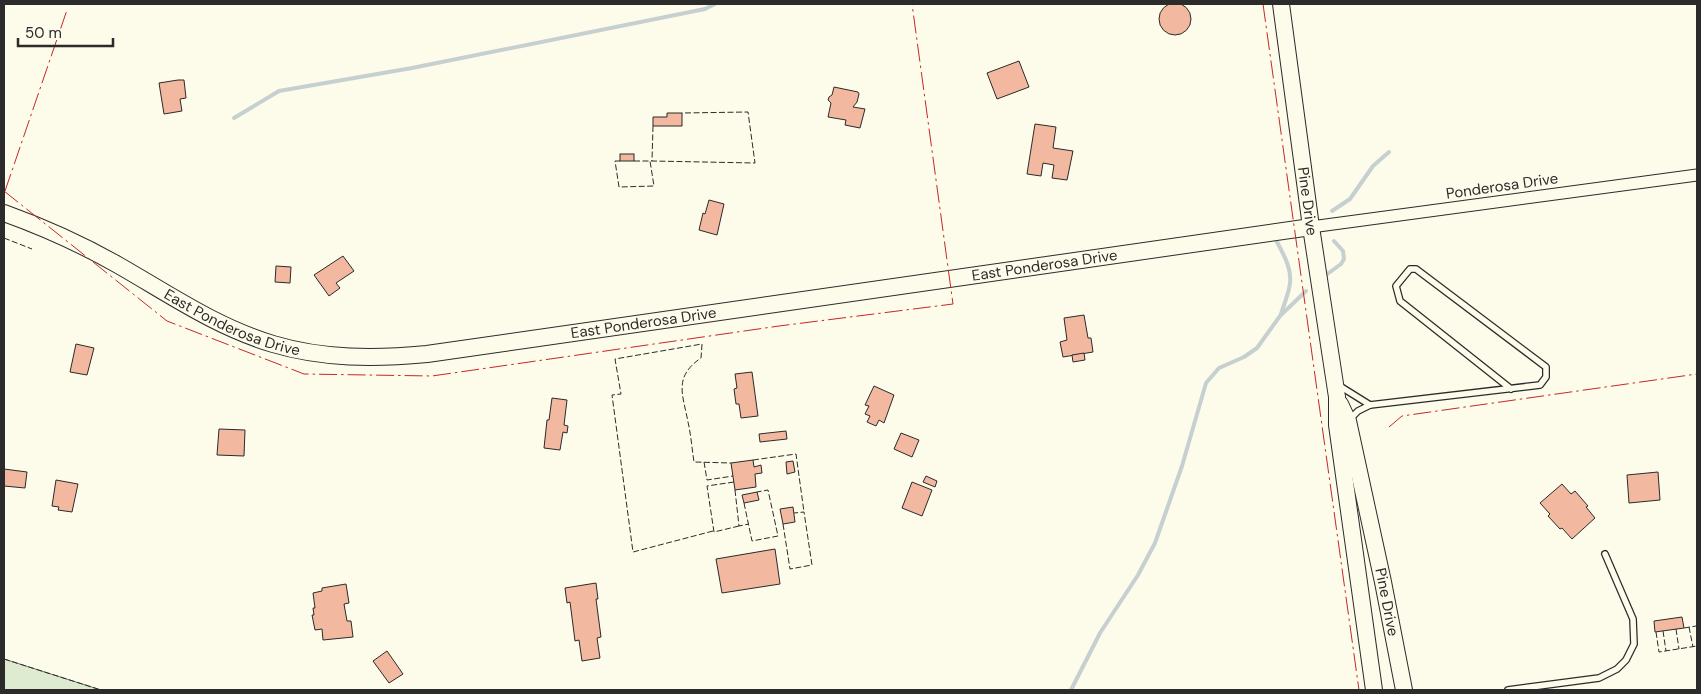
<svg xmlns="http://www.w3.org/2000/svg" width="1701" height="694" viewBox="0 0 1701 694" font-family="'DM Sans',sans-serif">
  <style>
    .green { fill: #deebd1; stroke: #74746e }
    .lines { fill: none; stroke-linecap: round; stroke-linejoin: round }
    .stream { stroke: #c7d0d0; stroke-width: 4 }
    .building { fill: #f2b8a0; stroke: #2b2b2b }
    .lane-casing { stroke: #2b2b2b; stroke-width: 8 }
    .street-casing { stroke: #2b2b2b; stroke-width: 13 }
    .secondary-casing { stroke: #2b2b2b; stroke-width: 18 }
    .lane { stroke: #fdfbea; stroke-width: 5.5 }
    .street { stroke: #fdfbea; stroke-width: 11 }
    .secondary { stroke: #fdfbea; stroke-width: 16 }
    .fence { stroke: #2b2b2b; stroke-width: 1; stroke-dasharray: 6 2.5; stroke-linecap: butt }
    .power { stroke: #c62828; stroke-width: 1; stroke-dasharray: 18 4 2.5 4; stroke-linecap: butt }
    .labels { text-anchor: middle; stroke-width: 4; stroke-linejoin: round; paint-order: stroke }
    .street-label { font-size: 15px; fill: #2b2b2b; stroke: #fdfbea }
  </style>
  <rect width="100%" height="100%" fill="#fdfbea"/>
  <!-- green -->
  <path class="green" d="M4,659L101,690H4Z"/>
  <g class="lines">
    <!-- stream -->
    <g class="stream">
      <path d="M234,118L279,91L412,68L705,9L715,4"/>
      <path d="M1332,211L1350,199L1373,166L1389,152"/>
      <path d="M1275,238C1282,252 1292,267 1290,283C1289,293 1284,304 1281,314"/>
      <path d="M1326,275L1341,264L1344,259L1343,251L1334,241"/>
      <path d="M1071,690L1100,633L1138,575L1155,543L1182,466L1206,383L1219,368L1244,357L1257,348L1280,316L1306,291"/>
    </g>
  </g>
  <!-- building -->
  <g class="building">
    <circle cx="1175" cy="19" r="16"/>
    <path d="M1019,61L1029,87L997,99L987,73Z"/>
    <path d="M178,80H184L186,98L180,99L182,111L164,114L159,83Z"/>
    <path d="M834,87L858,92L859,94L857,102L853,107L865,109L860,128L845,125L846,120L828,117L831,103L828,100L829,97L832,95Z"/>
    <path d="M667,113H682V126H653V117H667Z"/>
    <path d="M1035,124L1056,127L1053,148L1073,151L1067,180L1052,178L1054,165L1043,163L1041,176L1027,174Z"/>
    <rect x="620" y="154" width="14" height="7"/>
    <path d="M709,200L724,204L717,235L699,230L703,213L705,214Z"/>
    <path d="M343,256L354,271L336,283L340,288L329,296L314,275Z"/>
    <path d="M276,266L291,267L290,283L275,282Z"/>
    <path d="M1084,315L1088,338H1091L1093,352L1063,357L1060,342L1067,340L1064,318Z"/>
    <path d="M76,344L94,348L87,375L70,372Z"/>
    <path d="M1084,353L1085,360L1073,362L1072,355Z"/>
    <path d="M752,372L758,416L741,418L739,404H736L734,389L737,388L735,374Z"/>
    <path d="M874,386L894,395L884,423L879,420L876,426L867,422L870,416L865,414L869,406L865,405Z"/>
    <path d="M552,398L567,400L564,425L568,426L567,433L563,432L560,450L544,448L547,420H549Z"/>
    <path d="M219,429L245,430L244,456L217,455Z"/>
    <path d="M786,431L787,439L760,442L759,434Z"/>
    <path d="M901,433L919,440L912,457L894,449Z"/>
    <path d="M753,460L754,467L761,465L762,473L755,474L756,487L735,490L731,463Z"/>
    <path d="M793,461L795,472L787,474L786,462Z"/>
    <path d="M4,469L27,472L25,488L4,486Z"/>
    <path d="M1658,472L1660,500L1629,503L1627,475Z"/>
    <path d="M926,476L937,481L935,487L923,482Z"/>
    <path d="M56,480L78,484L72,512L58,510L59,507L52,506Z"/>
    <path d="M912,482L932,490L922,516L902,508Z"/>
    <path d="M1562,484L1571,494L1575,491L1588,506L1586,507L1595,518L1572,539L1562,528L1560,529L1548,516L1550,514L1540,503Z"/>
    <path d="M757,492L759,500L744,503L742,495Z"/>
    <path d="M793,507L795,522L783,524L780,509Z"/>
    <path d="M775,549L780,584L722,593L716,559Z"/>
    <path d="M596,583L598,599H596L601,637L597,638L600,658L582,661L579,640L575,641L570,602L567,603L565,588Z"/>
    <path d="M346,584L349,603L344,604L347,621H351L353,637L323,640L322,629L315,630L312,615H314L313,608H315L313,593L322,591V588Z"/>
    <path d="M1682,617L1684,628L1655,632L1654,621Z"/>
    <path d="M387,651L403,674L389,683L373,661Z"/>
  </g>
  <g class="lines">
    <defs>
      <g id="lane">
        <path d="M1338,385L1370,405L1358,411L1349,420"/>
        <path d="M1370,405L1540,385L1546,377V367L1416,269H1410L1396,286L1400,301L1511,389"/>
        <path d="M1508,690L1599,678L1617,669L1626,660L1634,644L1633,619L1605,554"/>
      </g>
      <path id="street" d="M1311,227L1697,175"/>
      <g id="secondary">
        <path id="s1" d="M1281,4L1311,227L1337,397V425L1374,690"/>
        <path id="s2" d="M4,213C43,227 81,244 118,265C169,294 216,327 273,344C323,359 375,359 427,354L1311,227"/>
        <path id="s3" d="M1340,404L1348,421L1383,582L1404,690"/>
      </g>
    </defs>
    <!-- lane casing -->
    <use href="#lane" class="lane-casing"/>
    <!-- street casing -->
    <use href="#street" class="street-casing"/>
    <!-- secondary casing -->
    <use href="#secondary" class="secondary-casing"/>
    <!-- lane -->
    <use href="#lane" class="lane"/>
    <!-- street -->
    <use href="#street" class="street"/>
    <!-- secondary -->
    <use href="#secondary" class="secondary"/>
    <!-- fence -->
    <g class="fence">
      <path d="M653,126L652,161L755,163L748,112L682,113"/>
      <path d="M620,161H615L619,187L654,186L650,161"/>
      <path d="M634,161H652"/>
      <path d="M4,238L32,249"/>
      <path d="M753,460L796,454L804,512"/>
      <path d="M704,462L707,480L733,476"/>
      <path d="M734,482L707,486L714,532L739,526"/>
      <path d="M735,490L739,526L749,524"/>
      <path d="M744,503L752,541L778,536L768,490L757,492"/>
      <path d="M783,524L790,569L812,565L804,512L794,513"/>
      <path d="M713,531L633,552L612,395L621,394L615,359L702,344L701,358C673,377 683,395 688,422C691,435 692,449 694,462L731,463"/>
      <path d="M1689,627L1693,647"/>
      <path d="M1684,628L1696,626"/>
      <path d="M1676,629L1679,649"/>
      <path d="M1663,631L1666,651"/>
      <path d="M1656,632L1659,652L1697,646"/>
      <path d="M4,659L101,690"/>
    </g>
    <!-- power -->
    <g class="power">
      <path d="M1263,4L1359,690"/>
      <path d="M4,191L167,321L304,374L432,376L779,326L953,304L912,4"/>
      <path d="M5,191L67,10"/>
      <path d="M1389,427L1402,416L1697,374"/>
    </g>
  </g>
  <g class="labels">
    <!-- street labels -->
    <g class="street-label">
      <text transform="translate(1502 186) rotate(-8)" y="5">Ponderosa Drive</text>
      <text dy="5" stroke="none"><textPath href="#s1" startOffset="199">Pine Drive</textPath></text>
      <text dy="5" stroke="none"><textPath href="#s2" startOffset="1079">East Ponderosa Drive</textPath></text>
      <text dy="5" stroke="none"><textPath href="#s2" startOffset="254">East Ponderosa Drive</textPath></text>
      <text dy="5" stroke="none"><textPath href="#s2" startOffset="674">East Ponderosa Drive</textPath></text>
      <text dy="5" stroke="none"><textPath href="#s3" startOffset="204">Pine Drive</textPath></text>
    </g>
  </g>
  <!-- border -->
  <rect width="1701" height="694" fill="none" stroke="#2b2b2b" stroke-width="10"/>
  <!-- scale -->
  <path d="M18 38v8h95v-8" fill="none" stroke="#2b2b2b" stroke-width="2.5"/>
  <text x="25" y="38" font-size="15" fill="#2b2b2b" stroke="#fdfbea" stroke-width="4" paint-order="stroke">50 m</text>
</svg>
